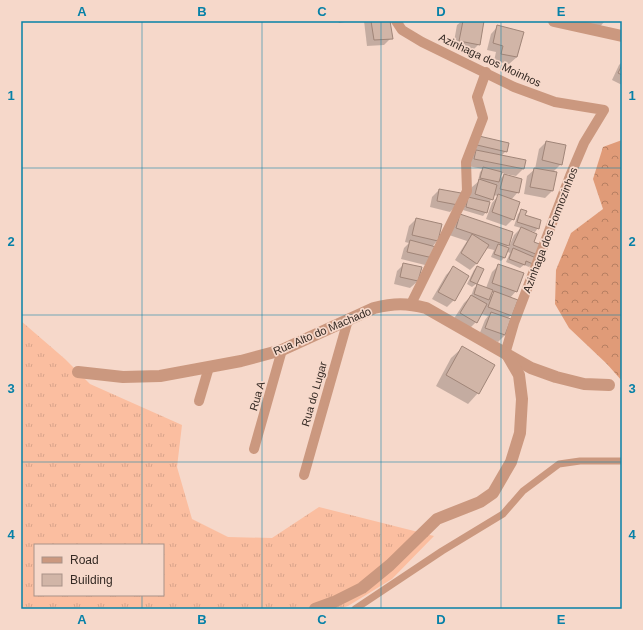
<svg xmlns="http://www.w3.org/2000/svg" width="643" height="630" viewBox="0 0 643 630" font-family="Helvetica,sans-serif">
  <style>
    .grass { fill: url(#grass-tufts); fill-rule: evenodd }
    .forest { fill: url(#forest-crowns) }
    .shadow { fill: #0003; fill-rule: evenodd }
    .building { fill: #d1b5a7; stroke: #a08578 }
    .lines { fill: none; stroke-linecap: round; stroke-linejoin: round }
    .service { stroke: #cb987f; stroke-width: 7 }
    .pedestrian { stroke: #cb987f; stroke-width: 10 }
    .minor { stroke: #cb987f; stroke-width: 12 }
    .grid { fill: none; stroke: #0781a7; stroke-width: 1; stroke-opacity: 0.55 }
    .labels { text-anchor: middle; stroke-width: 3.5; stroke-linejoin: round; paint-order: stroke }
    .street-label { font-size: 11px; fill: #352a24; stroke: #f6d8ca }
    .neatline { fill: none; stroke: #0781a7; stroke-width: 1.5 }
    .grid-label { font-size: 13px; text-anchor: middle; font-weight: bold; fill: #0781a7 }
  </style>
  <defs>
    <pattern id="grass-tufts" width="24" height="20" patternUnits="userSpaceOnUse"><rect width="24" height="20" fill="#fbbea0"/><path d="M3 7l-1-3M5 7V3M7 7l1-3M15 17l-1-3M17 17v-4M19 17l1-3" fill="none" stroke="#d8a38a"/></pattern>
    <pattern id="forest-crowns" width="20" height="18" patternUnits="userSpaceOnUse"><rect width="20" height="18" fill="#e09b78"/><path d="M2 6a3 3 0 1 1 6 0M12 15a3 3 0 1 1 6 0" fill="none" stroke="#b67f62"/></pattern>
  </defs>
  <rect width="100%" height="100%" fill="#f6d8ca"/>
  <!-- grass -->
  <path class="grass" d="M21,321L65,359L90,384L182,425L177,467L192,519L228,537L272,538L319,507L434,536L392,579L348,606L339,609H21ZM35,545H163V595H35Z"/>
  <!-- forest -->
  <path class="forest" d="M622,140V381L607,364L569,328L555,304L556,270L571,233L603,209L593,179L603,147Z"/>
  <!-- shadow -->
  <g class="shadow">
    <path d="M338,21H350L339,23Z"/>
    <path d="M364,21H389L391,38L384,45L367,46Z"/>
    <path d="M462,21H479V44L472,51L453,47L457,25Z"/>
    <path d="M552,21H605L595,32Z"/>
    <path d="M498,26L523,33L517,57L509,64L494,61L496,52L487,50L491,34Z"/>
    <path d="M622,62V85L612,80L619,65Z"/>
    <path d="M479,137L506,151L501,156L523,169L516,176L501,173L499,180L504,175L518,192L511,200L513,219L506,226L486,219L492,203L498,196L493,195L492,199L489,202L486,212L483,216L463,210L465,201L469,198L472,187L479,181H478L480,172L483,169L468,166Z"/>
    <path d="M546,142L561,164L553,172L552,191L545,198L524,194L527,176L535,169L539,149Z"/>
    <path d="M439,190L457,205L450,212L430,207L432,197Z"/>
    <path d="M521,211L524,216L538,228L535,232L528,230V231L533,242L541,246L533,264L529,267L524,265L520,268L506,262L510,253L506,251L504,258L501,261L491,257L494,250L486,248L477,263L470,270L455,260L467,241L449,235L461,215L512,233L508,246L506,248L508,249L514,235L521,228L514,226L518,214Z"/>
    <path d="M416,219L437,241L432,247H435L425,265L401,259L404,248L409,243L405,242L409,226Z"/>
    <path d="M404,264L418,281L410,288L394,284L397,271Z"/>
    <path d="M499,265L516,291L510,298L511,315L507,319L505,335L498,342L479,335L485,320L488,316L481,314L476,322L469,329L453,320L464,303L471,296L474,288L478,285L486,288L492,272ZM491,292L494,293L488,298Z"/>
    <path d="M477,267L482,270L476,284L472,287L467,284L474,270Z"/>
    <path d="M453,268L454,300L447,307L432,299L446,275Z"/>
    <path d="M462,348L478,393L468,404L436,386L451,358Z"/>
  </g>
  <!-- building -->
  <g class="building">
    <path d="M371,21H390L393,39L374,40Z"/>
    <path d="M463,21H484L480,45L459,41Z"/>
    <path d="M497,25L524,32L517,57L501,54L503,46L493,43Z"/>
    <path d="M622,65V75L618,73Z"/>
    <path d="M479,136L509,143L507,152L477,145Z"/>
    <path d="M546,141L566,145L562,165L542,160Z"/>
    <path d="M476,150L526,160L524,169L474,159Z"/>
    <path d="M483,167L502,172L499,182L480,178Z"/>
    <path d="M534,168L557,172L553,191L530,187Z"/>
    <path d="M504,174L522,179L519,193L500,189Z"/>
    <path d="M479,179L497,185L493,200L475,194Z"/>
    <path d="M439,189L461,193L458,205L437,201Z"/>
    <path d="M498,194L520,202L514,220L492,212Z"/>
    <path d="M468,197L490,202L487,213L466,207Z"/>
    <path d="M521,209L527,211L525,215L541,220L539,229L517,222Z"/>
    <path d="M460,214L513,232L509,246L456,228Z"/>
    <path d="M416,218L442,224L438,241L412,235Z"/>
    <path d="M521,227L537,234L534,242L542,245L538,255L513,245Z"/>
    <path d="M472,234L489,245L477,264L461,253Z"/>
    <path d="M410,240L436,247L433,258L407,252Z"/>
    <path d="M498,244L509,248L505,258L494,254Z"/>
    <path d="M513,248L536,258L533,264L526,261L525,265L509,259Z"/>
    <path d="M403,263L422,267L418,281L400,277Z"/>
    <path d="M498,264L524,273L517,292L492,283Z"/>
    <path d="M453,266L469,276L455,301L438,292Z"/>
    <path d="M477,266L484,269L477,284L470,281Z"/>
    <path d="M477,284L493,290L489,300L474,294Z"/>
    <path d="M494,291L518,300L512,316L488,307Z"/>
    <path d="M471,295L487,304L477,323L460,313Z"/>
    <path d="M491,312L511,319L505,335L485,328Z"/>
    <path d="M462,346L495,365L479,394L446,375Z"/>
  </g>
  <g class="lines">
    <!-- service -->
    <path class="service" d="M355,609L442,551L503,514L523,491L559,464L580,461H622"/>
    <!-- pedestrian -->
    <g class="pedestrian">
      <path d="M396,21L402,30L422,42L514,87L555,102L604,110L584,143L570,176L514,323L505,354"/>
      <path d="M411,304L467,191L466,162L483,118L477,97L486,72"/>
      <path d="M199,401L209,367"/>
      <path d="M254,449L282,350"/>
      <path d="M304,475L348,320"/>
    </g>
    <!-- minor -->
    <g class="minor">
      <path d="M554,21L622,36"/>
      <path d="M78,372L123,377L160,376L241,361L282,350L374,308C394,303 407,303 426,308L531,368L556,377L584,384L609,385"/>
      <path d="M315,609L334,602L362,588L390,565L437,519L480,502L493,493L511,462L520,433L522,399L519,375L508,356"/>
    </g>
  </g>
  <!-- grid -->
  <path class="grid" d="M142,21V545M262,21V609M381,21V609M501,21V609M21,168H622M21,315H622M21,462H622M142,595V609"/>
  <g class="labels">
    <!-- street labels -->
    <g class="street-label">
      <text transform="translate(490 60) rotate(25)" y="4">Azinhaga dos Moinhos</text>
      <text transform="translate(550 230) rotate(-69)" y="4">Azinhaga dos Formozinhos</text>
      <text transform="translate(322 331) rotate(-23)" y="4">Rua Alto do Machado</text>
      <text transform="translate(314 394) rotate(-74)" y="4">Rua do Lugar</text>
      <text transform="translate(257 396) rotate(-74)" y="4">Rua A</text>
    </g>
  </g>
  <!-- border -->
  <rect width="643" height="630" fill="none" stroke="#f6d8ca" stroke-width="44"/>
  <!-- legend -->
  <rect x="34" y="544" width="130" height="52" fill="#f6d8ca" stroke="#a99288"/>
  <rect x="42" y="557" width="20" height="6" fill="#cb987f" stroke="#a99288"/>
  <text x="70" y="564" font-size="12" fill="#352a24">Road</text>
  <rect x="42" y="574" width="20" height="12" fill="#d1b5a7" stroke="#a99288"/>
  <text x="70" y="584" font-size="12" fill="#352a24">Building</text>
  <rect x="22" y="22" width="599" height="586" class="neatline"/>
  <g class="grid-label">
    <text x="82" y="16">A</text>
    <text x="202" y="16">B</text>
    <text x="322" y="16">C</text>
    <text x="441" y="16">D</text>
    <text x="561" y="16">E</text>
    <text x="11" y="100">1</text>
    <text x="632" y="100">1</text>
    <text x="11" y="246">2</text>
    <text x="632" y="246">2</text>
    <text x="11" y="393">3</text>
    <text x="632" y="393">3</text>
    <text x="11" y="539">4</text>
    <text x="632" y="539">4</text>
    <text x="82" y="624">A</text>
    <text x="202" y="624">B</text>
    <text x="322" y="624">C</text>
    <text x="441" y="624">D</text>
    <text x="561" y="624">E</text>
  </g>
</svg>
